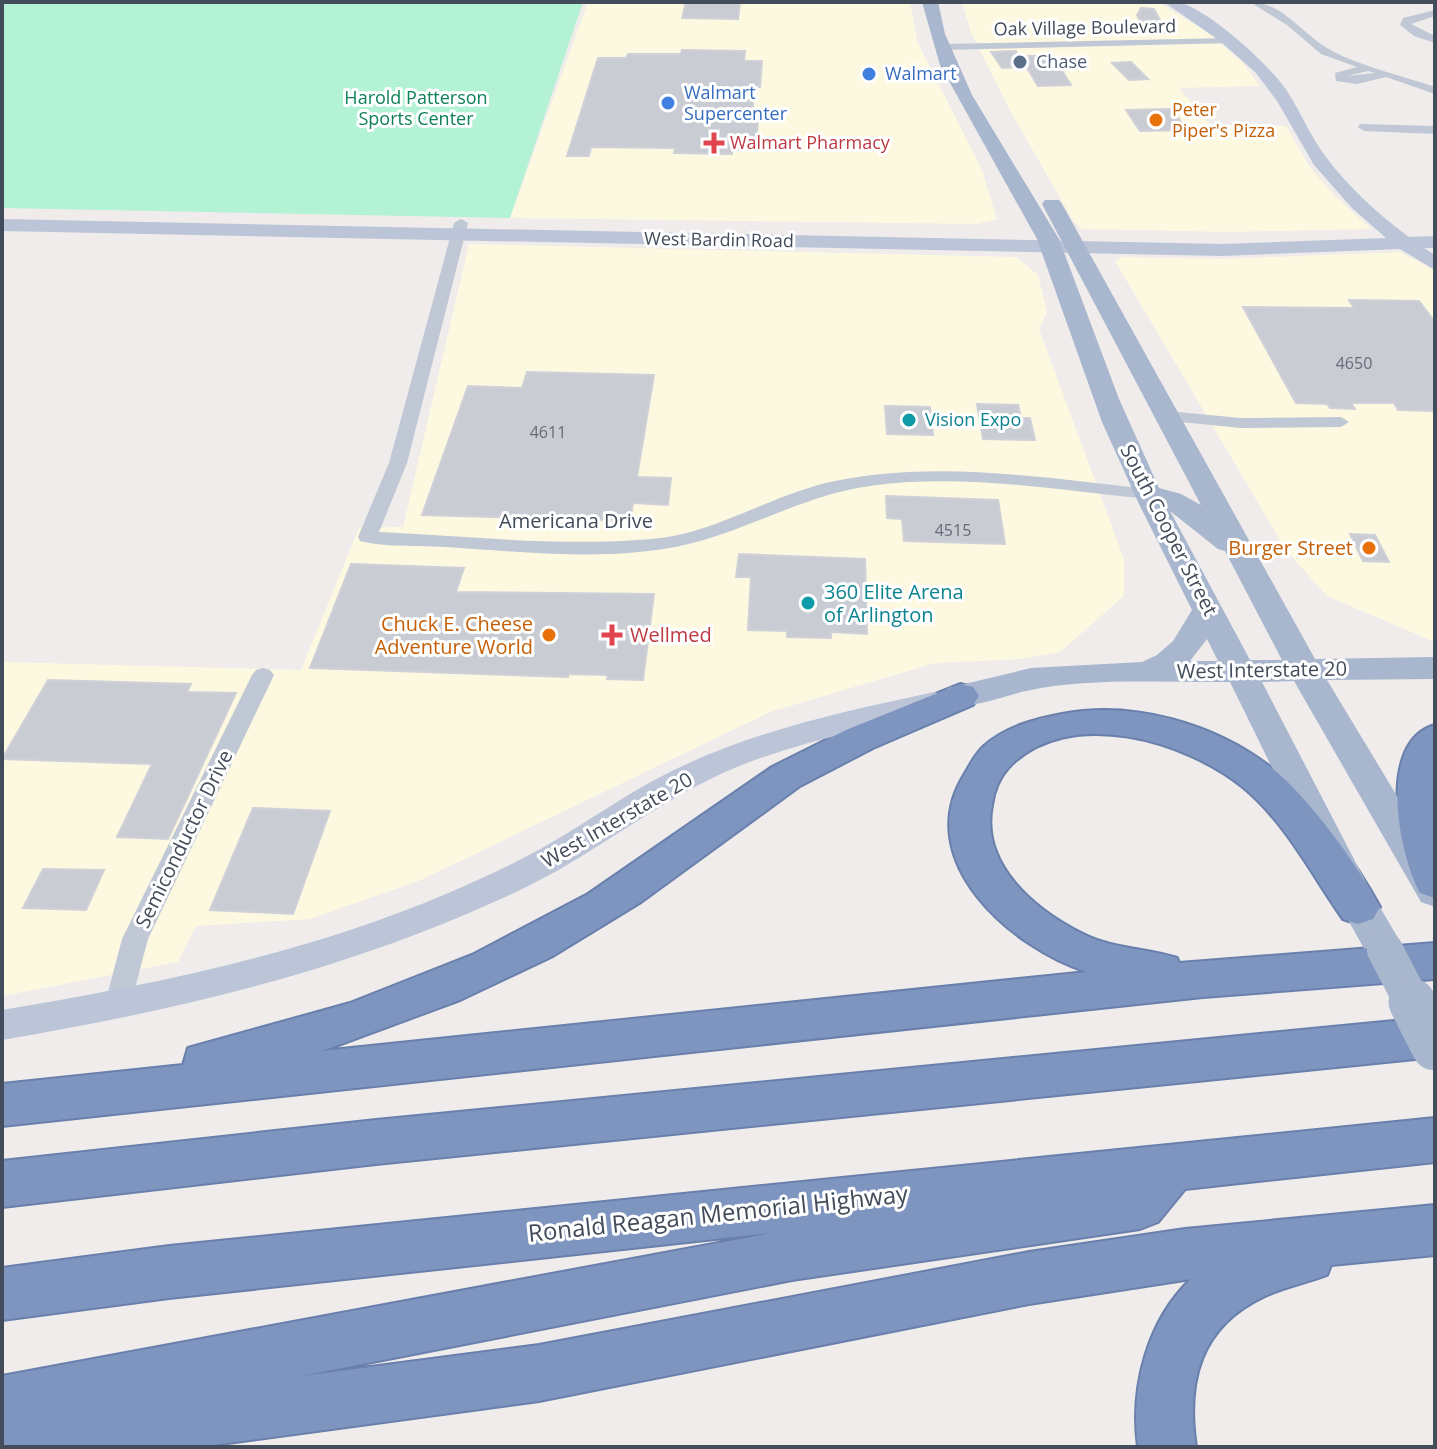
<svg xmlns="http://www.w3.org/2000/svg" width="1437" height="1449" viewBox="0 0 1437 1449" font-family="'Open Sans',sans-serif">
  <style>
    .commercial { fill: #fdf9e1 }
    .green { fill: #b4f2d5 }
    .building { fill: #caccd4; stroke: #cfd0d8; stroke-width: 2 }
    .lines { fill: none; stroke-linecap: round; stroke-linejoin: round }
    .highway-casing { stroke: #6a80ac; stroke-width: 4 }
    .street { fill: #c0c8d5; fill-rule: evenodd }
    .secondary { fill: #bcc5d7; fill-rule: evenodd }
    .primary { fill: #a8b6ce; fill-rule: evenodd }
    .highway { fill: #7e95c0; fill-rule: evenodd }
    .primary-bridge-far1 { stroke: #a8b6ce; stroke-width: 36 }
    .primary-bridge { stroke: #a8b6ce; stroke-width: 47 }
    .service-dot { fill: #5c6f8a; stroke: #fff; stroke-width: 3 }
    .shop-dot { fill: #3f7fe0; stroke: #fff; stroke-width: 3 }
    .food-dot { fill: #e8710a; stroke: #fff; stroke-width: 3 }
    .health-dot { fill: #e0444e; stroke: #fff; stroke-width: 3 }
    .culture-dot { fill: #0f9aa8; stroke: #fff; stroke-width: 3 }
    .labels { text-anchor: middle; stroke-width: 6; stroke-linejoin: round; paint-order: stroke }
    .number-label { font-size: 16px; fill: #656c78 }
    .far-street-label { font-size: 18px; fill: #434c5a; stroke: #fff }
    .far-service-label { font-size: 18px; fill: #4e5e75; stroke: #fff; text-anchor: start }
    .far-shop-label { font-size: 18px; fill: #366cbe; stroke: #fff; text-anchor: start }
    .far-park-label { font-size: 18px; fill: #0e8158; stroke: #fff }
    .far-food-label { font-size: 18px; fill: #c56008; stroke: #fff; text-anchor: start }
    .far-health-label { font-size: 18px; fill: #be3a42; stroke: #fff; text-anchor: start }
    .far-culture-label { font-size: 18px; fill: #0d838f; stroke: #fff; text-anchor: start }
    .street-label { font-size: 20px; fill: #434c5a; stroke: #fff }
    .food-label { font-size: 20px; fill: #c56008; stroke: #fff; text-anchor: end }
    .culture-label { font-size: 20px; fill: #0d838f; stroke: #fff; text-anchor: start }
    .health-label { font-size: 20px; fill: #be3a42; stroke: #fff; text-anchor: start }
    .near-street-label { font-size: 24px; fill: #434c5a; stroke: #fff }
  </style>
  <rect width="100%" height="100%" fill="#efeceb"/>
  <!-- commercial -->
  <g class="commercial">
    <path d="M588,2H910L918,43L982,170L997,219L978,224L510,218Z"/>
    <path d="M962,2H1158L1207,32L1242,62L1260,86L1179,88L1211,125L1286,126L1309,166L1332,193L1371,229L1230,232L1082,229L1074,222L1012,114L971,33Z"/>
    <path d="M469,244L1016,257L1038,275L1047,312L1039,329L1124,559V596L1060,652L1022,659L935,663L770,712L421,880L310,919L196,926L178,962L2,996V662L301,670L359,528L403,527Z"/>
    <path d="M1400,252L1435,271V642L1327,596L1286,550L1115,261L1122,257L1224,259Z"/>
  </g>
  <!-- green -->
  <path class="green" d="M2,2H583L510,218L2,208Z"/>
  <!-- building -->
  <g class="building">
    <path d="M686,2H740L738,19L682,18Z"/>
    <path d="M1141,8L1154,9L1167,33H1146L1137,15Z"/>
    <path d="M682,50L745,51L744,61H762L760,87H754L752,119H758L756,150H732V154L674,153L675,148L591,147L589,156H567L598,58H626L628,54H681Z"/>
    <path d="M1016,51L1022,67L1002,68L991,52Z"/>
    <path d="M1020,56H1053L1071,85L1038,86Z"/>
    <path d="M1131,62L1148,79L1129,80L1112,63Z"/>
    <path d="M1172,109L1187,130L1140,131L1126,110Z"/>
    <path d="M1349,300L1419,301L1435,322V411L1398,410L1394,403H1351L1355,409L1330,408L1327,404L1296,403L1243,307L1354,308Z"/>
    <path d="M527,372L654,375L637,477L671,478L668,505L633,503L630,521L422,515L468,386L522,388Z"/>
    <path d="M977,404L1018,405L1021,418H1030L1035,440L983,439Z"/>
    <path d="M885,406L930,407L933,435L887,434Z"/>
    <path d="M886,496L998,500L1005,544L904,541L902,519L887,518Z"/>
    <path d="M1350,534L1375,535L1389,562L1363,561Z"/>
    <path d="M739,554L865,559L867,634L831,632V638L787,637V631L748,630L751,577H736Z"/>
    <path d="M351,564L464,568L456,592L654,594L643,680L607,679L608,675L568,674V677L310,668Z"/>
    <path d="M48,680L191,684L187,692L236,693L168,839L117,837L152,764L2,759Z"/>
    <path d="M253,808L330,811L293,914L210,910Z"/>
    <path d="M43,869L104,870L86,910L23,908Z"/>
  </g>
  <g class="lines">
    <defs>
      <g id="highway">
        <path d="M960,684L973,687L979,696L973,705L873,748L800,786L641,902L551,957L460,1000L322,1051L1087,972C1012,948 911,861 964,775C970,765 975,754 984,746C1005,727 1035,719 1062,714C1133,700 1216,724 1273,769C1310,799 1357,864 1380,907L1373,919L1358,924L1343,919C1312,875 1286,823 1244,788C1187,741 1069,705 1009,767C999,778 994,791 992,805C980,865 1035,910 1083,934C1113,949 1146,948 1177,958L1179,963L1435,943V979L1203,997L2,1126V1084L183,1065L188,1048L350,1003L474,954L588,894L772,767L846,730Z"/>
        <path d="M1435,725V898L1420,893C1398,853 1377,741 1435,725Z"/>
        <path d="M1435,1017V1057L376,1164L2,1207V1161L376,1120Z"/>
        <path d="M1435,1118V1162L1185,1189L1158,1222L1140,1229L792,1280L301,1376L539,1345L1029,1252L1185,1229L1435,1205V1255L1331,1265L1327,1275C1306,1283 1283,1287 1263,1297C1200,1327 1186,1382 1196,1447H1138C1130,1388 1147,1321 1191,1279L1029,1304L539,1401L198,1447H2V1376L772,1233L169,1298L2,1320V1268L169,1246Z"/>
      </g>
    </defs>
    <!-- highway casing -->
    <use href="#highway" class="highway-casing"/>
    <!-- street -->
    <g class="street">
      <path d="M1250,2C1283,2 1302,34 1329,49C1353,64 1406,77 1435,87V94L1386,77L1357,84L1336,81L1335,73L1357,67L1321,54L1287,25ZM1368,71L1375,73L1347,76Z"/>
      <path d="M1435,10V16L1411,24L1435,36V43L1414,36L1400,25L1403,18Z"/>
      <path d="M1229,38L1233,39V43L941,50L936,47L941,44Z"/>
      <path d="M1360,124L1435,126V134L1364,131L1358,127Z"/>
      <path d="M461,219L468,223L407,463L379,532C469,536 560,547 651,539C716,534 771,494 835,481C938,460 1045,478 1148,489L1157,494L1148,499C1057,490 962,473 870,486C811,494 761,523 704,540C622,564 529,552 445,547C418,545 387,548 360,541L358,537L389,463L454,223Z"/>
      <path d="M1167,411L1241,418L1341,417L1349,422L1341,427L1241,428L1161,420L1159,416Z"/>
      <path d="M263,668L270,670L274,675L148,939L130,1007L126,1015L117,1018L108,1015L104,1007L122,939L252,675L256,670Z"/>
    </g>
    <!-- secondary -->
    <g class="secondary">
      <path d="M1164,2C1170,2 1177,1 1182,3C1213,14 1266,62 1285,88C1300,110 1310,136 1326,157C1349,188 1378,214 1409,237L1435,236V248H1424L1435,255V270L1400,249L1222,256L2,231V219L1222,244L1386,238L1352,208L1314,165L1277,101L1256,73L1220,41Z"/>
      <path d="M934,692L944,695L949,702L944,709C870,730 794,741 723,773C670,797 622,832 572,862C539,882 504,898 469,913C320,977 161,1013 2,1040V1010C153,985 304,954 446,894C481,879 516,863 549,844C591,820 630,791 674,770C756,730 846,711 934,692Z"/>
    </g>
    <!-- primary -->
    <path class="primary" d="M922,2H938L945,34L972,95L1059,239L1119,399L1159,488L1181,494L1201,505L1042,204L1045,200H1059L1062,204L1315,659L1435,657V679L1327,680L1435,859V907L1421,902L1294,681L1262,682L1371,892L1405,950L1399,961L1385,966L1371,961L1337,900L1230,682C1165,683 1089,677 1026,691C1002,696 972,710 948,704L943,696L948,688L1031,668L1142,662L1157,655L1173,641L1192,610L1139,504L1102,422L1037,239L940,65ZM1170,511L1218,549L1225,551L1282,660H1250ZM1207,639L1218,661H1190Z"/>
    <!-- highway -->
    <use href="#highway" class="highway"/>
    <!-- primary-bridge-far1 -->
    <path class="primary-bridge-far1" d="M1385,950L1413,1004"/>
    <!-- primary-bridge -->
    <path class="primary-bridge" d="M1412,1002L1435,1047"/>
  </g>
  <!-- markers -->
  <circle class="service-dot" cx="1020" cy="62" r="8"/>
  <g class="shop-dot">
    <circle cx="869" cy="74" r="8"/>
    <circle cx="668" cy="103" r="8"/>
  </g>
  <g class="food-dot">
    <circle cx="1156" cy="120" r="8"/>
    <circle cx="1369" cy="548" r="8"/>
    <circle cx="549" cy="635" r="8"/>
  </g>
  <g class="health-dot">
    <path d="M710 131h8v8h8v8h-8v8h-8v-8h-8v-8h8z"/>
    <path d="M608 623h8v8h8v8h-8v8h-8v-8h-8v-8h8z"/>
  </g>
  <g class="culture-dot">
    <circle cx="909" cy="420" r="8"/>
    <circle cx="808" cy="603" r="8"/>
  </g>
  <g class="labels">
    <!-- number labels -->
    <g class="number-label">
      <text x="1354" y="369">4650</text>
      <text x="548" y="438">4611</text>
      <text x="953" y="536">4515</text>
    </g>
    <!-- far-street labels -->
    <g class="far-street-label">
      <text transform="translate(1085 28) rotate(-1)" y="6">Oak Village Boulevard</text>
      <text transform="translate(719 240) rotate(1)" y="6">West Bardin Road</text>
    </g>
    <!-- far-service labels -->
    <g class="far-service-label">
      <text x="1036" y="68">Chase</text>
    </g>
    <!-- far-shop labels -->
    <g class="far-shop-label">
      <text x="885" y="80">Walmart</text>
      <text x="684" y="99">Walmart<tspan x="684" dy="21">Supercenter</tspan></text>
    </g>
    <!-- far-park labels -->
    <g class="far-park-label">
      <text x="416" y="104">Harold Patterson<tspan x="416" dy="21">Sports Center</tspan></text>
    </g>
    <!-- far-food labels -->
    <g class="far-food-label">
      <text x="1172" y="116">Peter<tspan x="1172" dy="21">Piper's Pizza</tspan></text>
    </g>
    <!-- far-health labels -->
    <g class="far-health-label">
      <text x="730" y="149">Walmart Pharmacy</text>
    </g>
    <!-- far-culture labels -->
    <g class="far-culture-label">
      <text x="925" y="426">Vision Expo</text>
    </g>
    <!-- street labels -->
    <g class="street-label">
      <text x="576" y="528">Americana Drive</text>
      <text transform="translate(1169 530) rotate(63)" y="7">South Cooper Street</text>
      <text transform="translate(1262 670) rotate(-1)" y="7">West Interstate 20</text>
      <text transform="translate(617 820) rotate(-30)" y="7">West Interstate 20</text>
      <text transform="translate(184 839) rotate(-64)" y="7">Semiconductor Drive</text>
    </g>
    <!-- food labels -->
    <g class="food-label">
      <text x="1353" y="555">Burger Street</text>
      <text x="533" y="631">Chuck E. Cheese<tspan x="533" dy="23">Adventure World</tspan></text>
    </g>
    <!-- culture labels -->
    <g class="culture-label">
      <text x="824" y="599">360 Elite Arena<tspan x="824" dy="23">of Arlington</tspan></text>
    </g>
    <!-- health labels -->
    <g class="health-label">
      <text x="630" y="642">Wellmed</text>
    </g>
    <!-- near-street labels -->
    <g class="near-street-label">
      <text transform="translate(718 1214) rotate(-6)" y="8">Ronald Reagan Memorial Highway</text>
    </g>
  </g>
  <!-- border -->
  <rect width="1437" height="1449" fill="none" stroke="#434c5a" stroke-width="8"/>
</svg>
